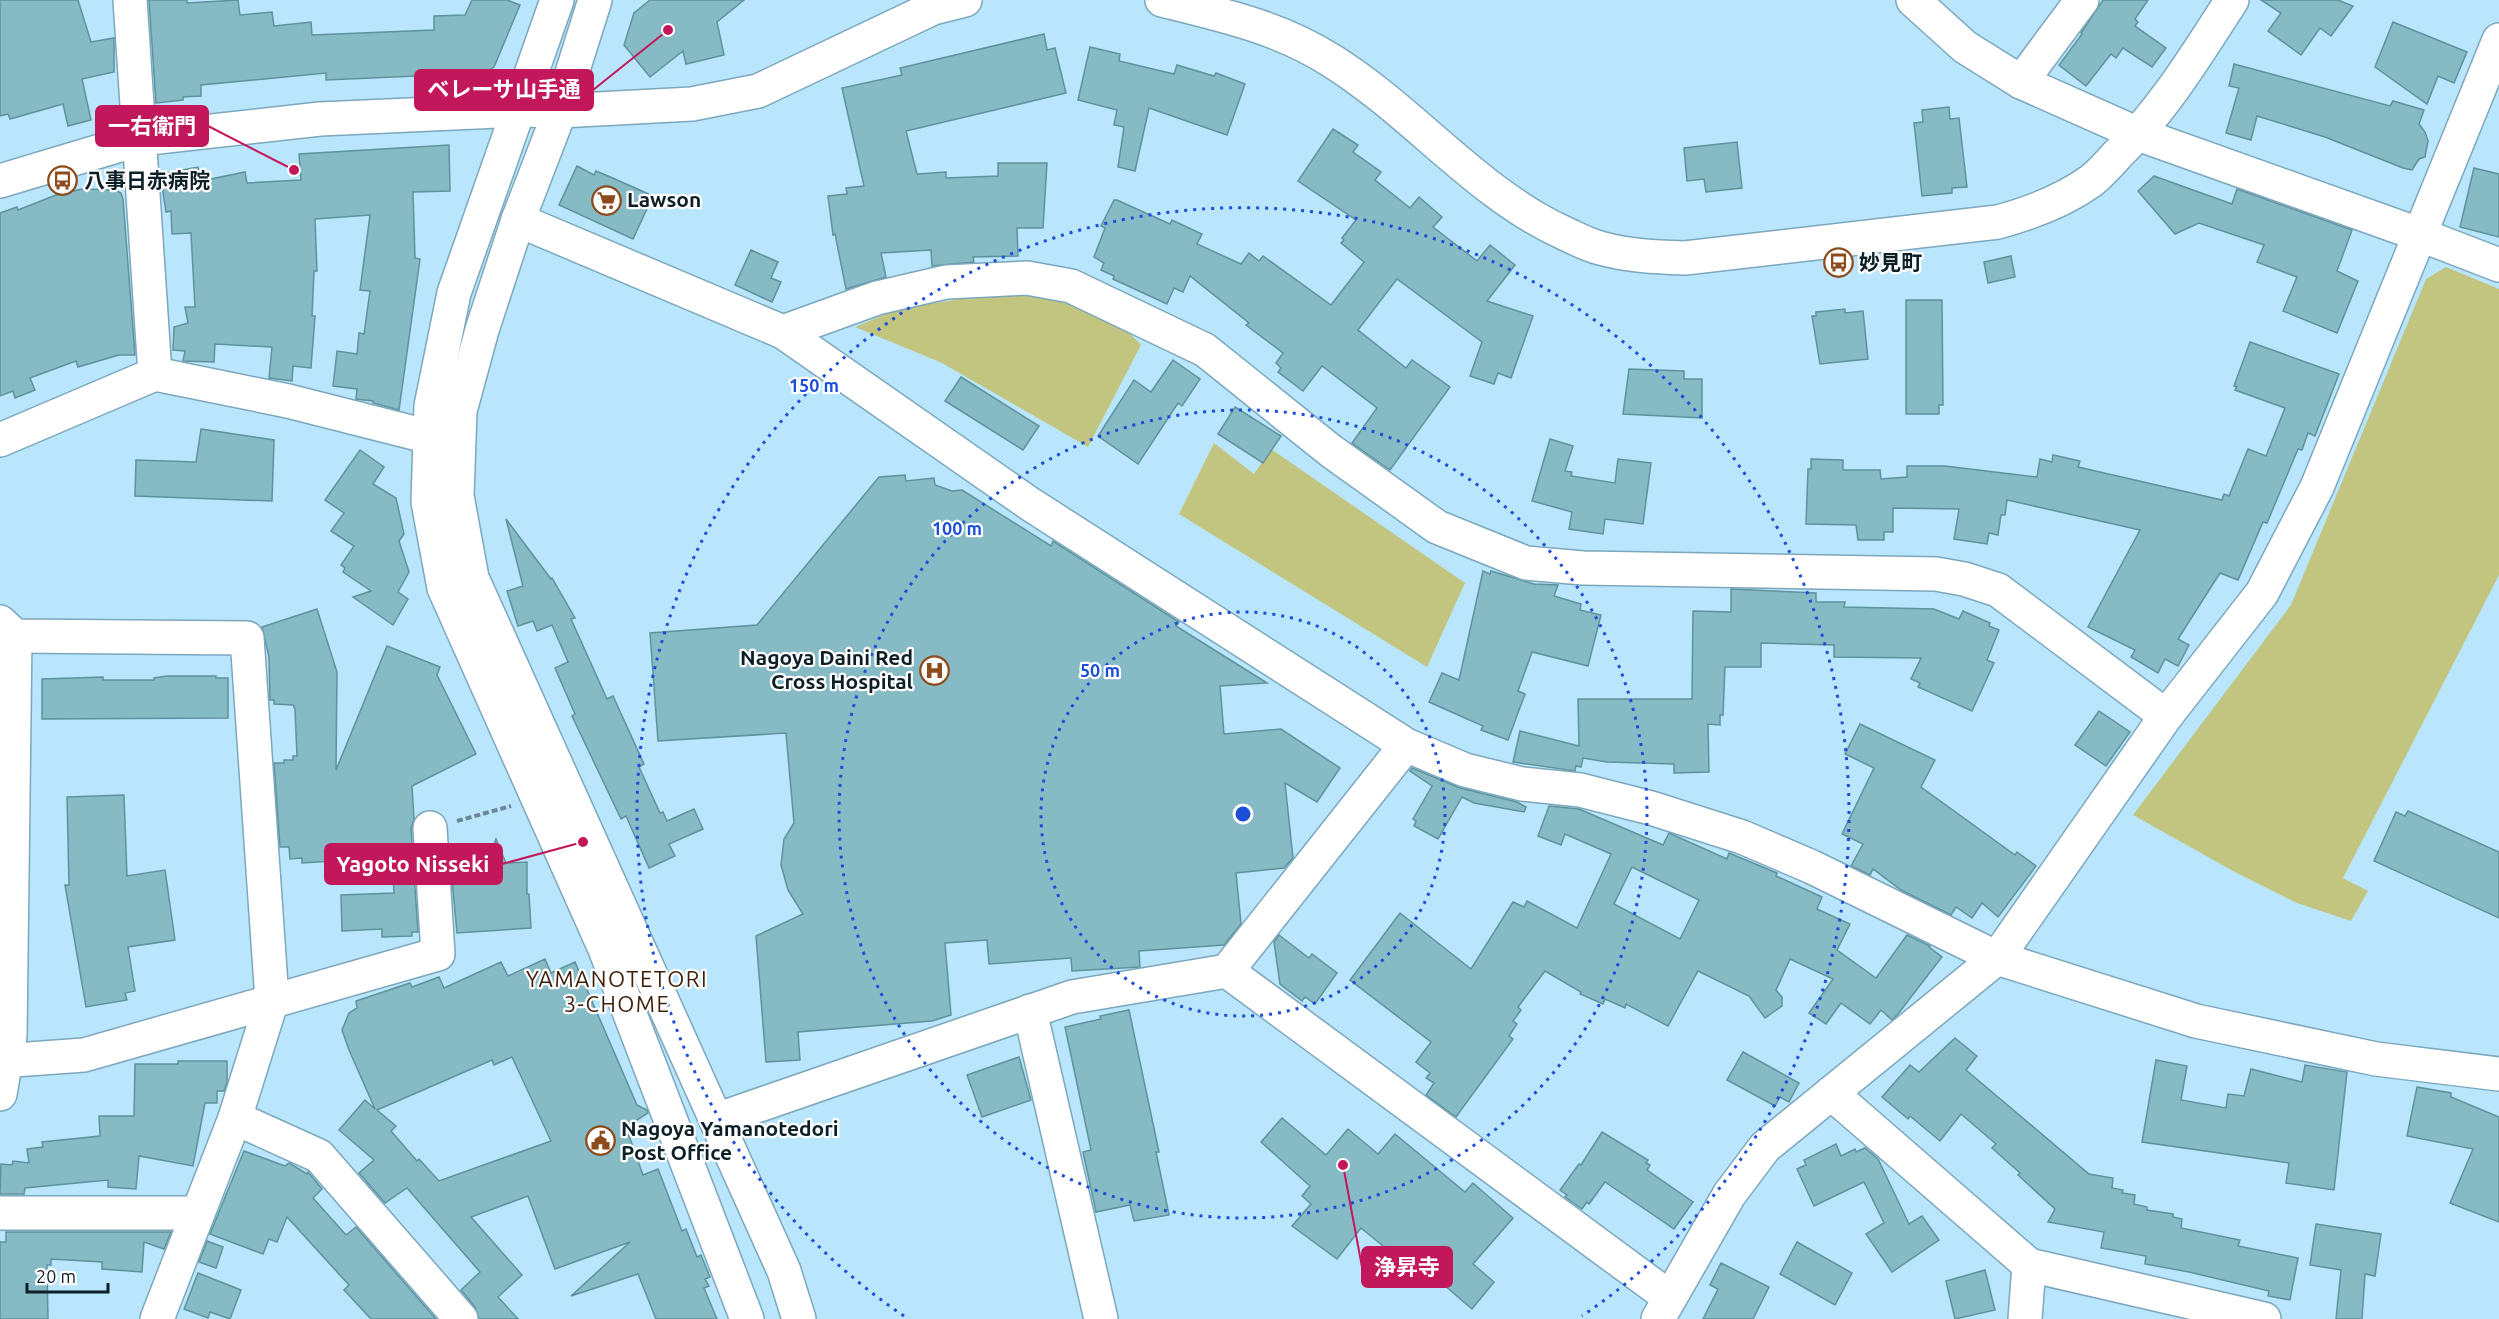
<svg xmlns="http://www.w3.org/2000/svg" width="2499" height="1319" viewBox="0 0 2499 1319" font-family="Ubuntu,'Noto Sans JP',sans-serif">
  <style>
    .green { fill: #c1c57f }
    .building { fill: #86bac4; stroke: #5e929c; stroke-width: 1.5; fill-rule: evenodd }
    .lines { fill: none; stroke-linecap: round; stroke-linejoin: round }
    .minor-casing { stroke: #7ca7bd; stroke-width: 36 }
    .path { stroke: #688898; stroke-width: 4; stroke-dasharray: 6 3; stroke-linecap: butt }
    .minor { stroke: #fff; stroke-width: 33 }
    .ring { fill: none; stroke: #1d4ed8; stroke-width: 3; stroke-dasharray: 3 6 }
    .labels { text-anchor: middle; stroke-width: 4.5; stroke-linejoin: round; paint-order: stroke }
    .poi-label { font-size: 21px; font-weight: bold; fill: #0d1f27; stroke: #fff; text-anchor: start }
    .neighbourhood-label { font-size: 22px; letter-spacing: 1.5px; fill: #41200b; stroke: #fff }
    .centre { fill: #1d4ed8; stroke: #fff; stroke-width: 3 }
    .ring-label { font-size: 18px; text-anchor: middle; font-weight: bold; fill: #1d4ed8; stroke: #fff; stroke-width: 4.5; stroke-linejoin: round; paint-order: stroke }
    .leader { fill: none; stroke: #c2185b; stroke-width: 2 }
    .callout-dot { fill: #c2185b; stroke: #fff; stroke-width: 2 }
    .callout { fill: #c2185b; stroke: #c2185b; stroke-width: 2 }
    .callout-label { font-size: 22px; text-anchor: middle; font-weight: bold; fill: #fff }
  </style>
  <rect width="100%" height="100%" fill="#b9e6fd"/>
  <!-- green -->
  <g class="green">
    <path d="M2446,267L2499,289V575L2343,878L2368,891L2351,921L2297,903L2233,871L2133,815L2291,605L2426,279Z"/>
    <path d="M1003,292C1017,292 1033,291 1046,294C1081,303 1118,317 1141,345L1088,447L942,363L855,327L898,309Z"/>
    <path d="M1214,443L1254,474L1271,449L1465,583L1427,667L1179,514Z"/>
  </g>
  <!-- building -->
  <g class="building">
    <path d="M0,0H78L91,42L114,38V72L82,79L91,120L68,126L63,104L10,119L8,114L0,116Z"/>
    <path d="M149,0H187V3L238,0L240,15L272,12L274,26L311,22L312,35L434,30V16L465,15L472,0H507L520,5L494,67L485,73L326,80V73L201,85V96L183,97V100L156,103Z"/>
    <path d="M650,0H744L717,22L724,55L686,64L683,51L650,77L624,45L634,13Z"/>
    <path d="M2103,0H2148L2135,19L2138,22L2135,26L2166,48L2152,67L2123,48L2116,58L2111,54L2086,86L2059,65L2082,34L2081,33Z"/>
    <path d="M2261,0H2338L2353,6L2331,36L2320,28L2301,55L2268,31L2281,13Z"/>
    <path d="M2393,22L2467,52L2454,83L2438,76L2427,104L2375,67Z"/>
    <path d="M1044,34L1047,50L1055,48L1066,93L906,131L917,174L946,172V178L998,176V163H1047L1043,228H1017L1018,256L973,257L974,262L932,266L931,250L881,253L886,277L846,289L835,234L833,235L828,196L847,194L846,188L864,186L842,88L902,75L900,68Z"/>
    <path d="M1090,47L1120,54L1119,61L1174,74L1177,65L1214,76L1216,73L1245,84L1227,135L1149,108L1135,171L1118,167L1124,127L1114,125L1117,110L1078,100Z"/>
    <path d="M2234,64L2390,106L2393,101L2424,110L2419,124L2425,132L2428,141L2425,157L2419,159L2412,170L2403,168L2325,137L2257,116L2251,140L2226,133L2239,88L2229,86Z"/>
    <path d="M1949,107L1950,119L1959,118L1967,187L1952,188V193L1922,196L1914,123L1923,122L1922,110Z"/>
    <path d="M1333,129L1358,145L1353,152L1381,172L1375,180L1410,208L1419,197L1442,217L1433,227L1477,261L1490,245L1515,265L1487,301L1533,316L1511,378L1498,373L1494,384L1470,376L1482,342L1397,279L1358,330L1406,368L1412,360L1450,387L1390,470L1352,443L1377,408L1322,366L1303,391L1278,372L1281,368L1276,363L1283,353L1246,325L1249,323L1190,276L1183,292L1174,288L1167,304L1113,279L1114,276L1101,270L1104,263L1094,257L1105,228L1101,226L1114,200H1117L1170,224L1172,220L1202,234L1197,244L1241,264L1249,253L1259,261L1263,256L1331,305L1364,262L1341,243L1344,240L1342,238L1356,220L1298,181Z"/>
    <path d="M1737,142L1742,188L1706,192L1704,179L1687,181L1684,148Z"/>
    <path d="M449,145L450,191L413,192L415,258L420,259L399,410L373,403V401L356,399L357,389L333,386L337,351L357,354L359,333L364,334L370,291L360,290L370,215L315,219L317,271H314L312,316H315L311,368L293,366L292,381L269,378L272,347L215,344L214,362L183,361L185,351L173,350L174,327L188,323L185,307H195L191,233L172,234L171,211L166,212L160,174L198,167L201,181L245,172L247,183L301,180L299,154Z"/>
    <path d="M577,166L594,175L596,171L608,176L653,196L633,239L559,205Z"/>
    <path d="M2474,168L2499,174V237L2460,227Z"/>
    <path d="M2154,176L2232,204L2237,189L2352,230L2337,271L2358,281L2337,333L2283,311L2297,277L2257,262L2264,245L2199,223L2175,234L2138,191Z"/>
    <path d="M82,189L115,190L121,193L123,199L135,355H119L78,367L76,361L30,378L35,390L15,398L13,391L0,396V213L17,207L18,210L56,195Z"/>
    <path d="M751,250L778,262L771,278L781,282L772,302L735,285Z"/>
    <path d="M2011,256L2015,277L1988,283L1984,262Z"/>
    <path d="M1906,300H1942L1943,405H1939V414H1906Z"/>
    <path d="M1845,309V313L1863,311L1868,359L1820,364L1812,316H1816V312Z"/>
    <path d="M2250,342L2339,374L2315,436L2308,433L2302,450L2298,449L2267,523L2263,522L2238,580L2220,573L2178,639L2189,645L2178,666L2165,659L2158,673L2131,657L2135,650L2088,627L2140,530L2007,500L2005,515H2001L1998,535L1989,533L1987,544L1954,539L1959,509L1893,508V532H1884V540H1858L1856,525L1806,524L1808,469H1811V459L1843,460V470H1880L1881,479L1907,477V466H1945L2037,477L2040,459L2052,462L2053,455L2080,461L2078,467L2222,500L2224,494L2229,496L2248,449L2266,456L2285,408L2235,390L2237,387L2234,386Z"/>
    <path d="M1173,360L1200,379L1182,406L1178,403L1138,464L1098,436L1134,380L1151,392Z"/>
    <path d="M1629,369L1684,371V379H1702V418L1623,414Z"/>
    <path d="M961,377L1039,426L1023,450L945,401Z"/>
    <path d="M1235,407L1281,436L1263,463L1218,434Z"/>
    <path d="M201,429L274,440L272,501L135,496L136,460L196,462Z"/>
    <path d="M1550,439L1573,446L1565,471L1572,472L1571,476L1615,483L1618,459L1651,463L1643,524L1605,519L1603,534L1569,529L1572,512L1532,501Z"/>
    <path d="M360,450L384,467L373,484L396,498L404,534L399,541L409,572L398,592L408,599L393,625L353,597L371,591L343,572L345,568L341,565L354,546L331,531L344,513L325,500Z"/>
    <path d="M905,475L906,481L934,478L935,485L952,491L962,490L1051,546L1053,541L1179,622L1176,626L1267,683L1220,686L1224,734L1281,729L1340,768L1317,802L1285,783L1293,858L1284,868L1236,873L1241,924L1224,945L1139,951L1140,967L1072,971L1071,958L989,964L987,940L945,943L951,1015L932,1021L798,1032L800,1060L766,1062L756,936L803,914L788,890L781,865L784,839L794,823L786,733L658,741L650,633L757,625L879,477Z"/>
    <path d="M506,519L551,579L552,578L575,618L571,619L607,699L613,696L644,764L639,767L660,813L663,812L667,821L694,809L703,829L669,844L675,856L649,868L626,816L621,819L572,716L575,714L555,668L568,662L552,625L537,631L533,621L518,626L507,591L523,586Z"/>
    <path d="M1483,571L1490,574L1491,571L1534,584L1558,585L1554,596L1581,604L1580,610L1601,615L1588,666L1532,652L1518,691L1525,694L1508,740L1481,730L1483,726L1429,702L1442,673L1459,680Z"/>
    <path d="M1731,589L1816,593V602H1845L1844,607L1934,609L1959,619L1963,611L1990,623L1989,626L1999,630L1987,660L1994,663L1972,711L1918,687L1920,683L1911,679L1921,658L1834,657V645L1761,643V667H1725L1723,715H1720V725L1708,724L1709,772L1674,773V764L1607,762L1583,758L1581,767L1576,766L1575,771L1513,762L1520,731L1579,746L1578,699H1692L1693,611L1731,612Z"/>
    <path d="M317,609L337,672L336,770L387,646L440,667L437,675L476,754L412,786L414,819L411,829L418,932H412V936L382,937V929L342,931L341,895L394,893L391,849L349,852V860L302,863V858L290,859L289,847H280L274,763H284V760H293V756H297L295,709L293,705L274,704V700H270L269,657L262,627Z"/>
    <path d="M167,676H216V678H228V718L42,719V679L103,677V680H154V678Z"/>
    <path d="M2099,711L2130,732L2106,766L2075,745Z"/>
    <path d="M1860,724L1935,760L1921,787L2015,855L2017,852L2036,866L1998,917L1982,903L1972,918L1956,907L1951,915L1901,890L1873,869L1870,875L1851,866L1863,844L1842,834L1874,768L1845,754Z"/>
    <path d="M1412,768L1460,788L1517,802L1526,807L1524,812L1474,803L1462,797L1438,839L1414,826L1416,821L1413,819L1432,786L1410,771Z"/>
    <path d="M124,795L127,876L165,870L175,940L128,947L135,991L125,993L127,1000L86,1007L65,885H69L67,797Z"/>
    <path d="M1549,806L1579,809L1663,845L1669,833L1727,859L1729,853L1777,873L1776,876L1822,897L1817,909L1850,924L1837,950L1876,978L1907,935L1930,946L1929,947L1942,957L1898,1014L1892,1020L1881,1010L1870,1024L1841,1003L1826,1024L1809,1013L1833,979L1790,959L1776,990L1782,997V1006L1765,1018L1749,996L1698,971L1668,1026L1626,1004L1625,1008L1605,999L1603,1004L1580,994L1581,992L1545,971L1518,1007L1521,1010L1513,1021L1517,1024L1509,1036L1513,1039L1456,1117L1426,1095L1434,1083L1426,1078L1430,1073L1416,1062L1431,1042L1350,980L1400,913L1471,969L1513,902L1524,907L1527,901L1577,928L1611,854L1565,834L1561,845L1538,836ZM1632,867L1699,900L1680,939L1614,904Z"/>
    <path d="M2408,811L2499,852V918L2374,861L2396,812L2405,816Z"/>
    <path d="M496,839L506,863L527,862V894H529L531,928L457,933L451,869L454,865H473V860H488Z"/>
    <path d="M1279,935L1309,958L1312,954L1337,973L1315,1004L1305,997L1302,1001L1280,984L1274,942Z"/>
    <path d="M545,959L551,973L575,962L637,1105L647,1110L648,1113L626,1127L643,1175L658,1169L682,1231L686,1229L697,1257L701,1255L710,1277L705,1279L709,1286L704,1288L717,1319H656L638,1274L571,1296L630,1242L555,1269L528,1196L471,1217L522,1275L498,1297L518,1319H479L475,1307L461,1290L480,1272L407,1188L385,1203L359,1173L374,1160L339,1130L365,1100L375,1109L349,1050L342,1030L349,1013L357,1008L356,1001L410,983L412,987L439,977L444,988L501,962L508,976ZM512,1057L551,1141L439,1181L419,1159L417,1161L391,1131L396,1126L377,1110L492,1060L494,1065Z"/>
    <path d="M1129,1010L1159,1152H1156L1169,1215L1134,1221L1130,1205L1096,1212L1083,1152L1091,1150L1065,1027L1101,1019L1100,1016Z"/>
    <path d="M1955,1038L1977,1056L1966,1070L2089,1174L2113,1178L2112,1188L2123,1190L2122,1193L2135,1195L2134,1204L2147,1207V1210L2173,1214V1217L2182,1219L2181,1228L2240,1240L2238,1246L2298,1258L2290,1300L2268,1296L2269,1291L2189,1272L2145,1264L2146,1256L2101,1248L2104,1232L2048,1222L2055,1209L2018,1175L2020,1173L1992,1148L1996,1144L1961,1114L1940,1141L1910,1116L1908,1119L1882,1097L1910,1065L1919,1072Z"/>
    <path d="M1743,1052L1799,1083L1789,1102L1780,1097L1775,1106L1727,1080Z"/>
    <path d="M1019,1057L1031,1100L982,1117L967,1075Z"/>
    <path d="M2156,1060L2187,1066L2181,1100L2226,1108L2228,1094L2244,1096L2251,1069L2302,1082L2305,1065L2347,1072L2334,1190L2286,1183L2289,1163L2142,1142Z"/>
    <path d="M178,1061H227V1082L224,1091H217V1103H205L193,1166L139,1156L136,1189L108,1187V1180L25,1188L24,1194H0L1,1164L12,1165L13,1161L29,1163L27,1149L43,1147L42,1142L100,1136L99,1116H134L135,1064H178Z"/>
    <path d="M2417,1087L2451,1093V1097L2499,1117V1222L2450,1203L2473,1149L2407,1136Z"/>
    <path d="M1282,1118L1326,1155L1348,1129L1378,1154L1395,1134L1465,1192L1473,1183L1513,1218L1473,1264L1494,1282L1472,1309L1437,1279L1432,1286L1361,1228L1337,1259L1292,1226L1311,1204L1302,1196L1310,1186L1261,1142Z"/>
    <path d="M1602,1132L1648,1160L1646,1163L1650,1165L1647,1170L1693,1202L1674,1229L1605,1182L1589,1204L1587,1202L1582,1209L1565,1197L1567,1195L1560,1190L1579,1164L1581,1165Z"/>
    <path d="M1836,1144L1841,1156L1855,1149L1856,1152L1865,1148L1878,1159L1909,1224L1922,1216L1939,1240L1892,1272L1866,1234L1884,1223L1864,1182L1814,1206L1797,1169L1806,1165L1804,1160Z"/>
    <path d="M244,1151L285,1166L289,1163L307,1174L308,1172L322,1189L313,1198L346,1235L356,1227L436,1319H371L344,1290L349,1285L287,1217L277,1242L269,1239L263,1254L210,1234Z"/>
    <path d="M2316,1224L2381,1234L2375,1276L2365,1274L2362,1319H2336L2341,1270L2310,1265Z"/>
    <path d="M6,1232H171L164,1249L144,1242L142,1272L102,1269V1262L51,1259V1265H47L48,1319H0V1242H6Z"/>
    <path d="M207,1241L223,1247L216,1268L199,1262Z"/>
    <path d="M1797,1242L1852,1273L1835,1305L1780,1274Z"/>
    <path d="M1721,1263L1769,1287L1753,1319H1703L1718,1289L1710,1285Z"/>
    <path d="M1985,1270L1995,1310L1955,1319L1946,1281Z"/>
    <path d="M198,1273L241,1290L230,1319L210,1312L208,1318L184,1309Z"/>
  </g>
  <g class="lines">
    <defs>
      <g id="minor">
        <path d="M130,0L155,374"/>
        <path d="M557,0L454,293L431,406L428,502L444,588L605,949L747,1319"/>
        <path d="M595,0L560,111L518,220L482,330L460,411L457,496L472,578L784,1271L799,1319"/>
        <path d="M1162,0C1222,15 1279,27 1332,61C1415,113 1477,194 1566,234C1577,239 1588,245 1600,248C1628,256 1656,257 1685,258L1998,222C2031,213 2063,201 2091,181C2100,174 2109,164 2117,155C2164,109 2197,54 2232,0"/>
        <path d="M1913,0L1965,47L2021,82L2138,134L2421,235L2499,265"/>
        <path d="M2021,82L2082,0"/>
        <path d="M0,181L140,139L320,119L519,110L560,111L692,104L758,91L933,8L965,0"/>
        <path d="M518,220L783,332L1030,504L1406,745L1465,770L1522,784L1580,790L1651,808L1742,837L1812,867L1997,958L2196,1021L2376,1059L2499,1074"/>
        <path d="M783,332L877,298L946,282L1027,278L1071,286L1205,350L1331,451L1437,527L1526,563L1583,568L1936,574L1964,579L1998,590L2166,716"/>
        <path d="M0,440L155,374L288,401L430,437"/>
        <path d="M0,622L15,636L247,638L272,1000L235,1118L157,1319"/>
        <path d="M1227,971L1669,1297"/>
        <path d="M1030,1011L1101,1319"/>
        <path d="M0,1061L84,1055L438,954L430,828"/>
        <path d="M1831,1093L2029,1265L2264,1319"/>
        <path d="M0,1094L10,1036L15,636"/>
        <path d="M235,1118L319,1156L461,1319"/>
        <path d="M716,1120L1072,997L1227,971L1406,745"/>
        <path d="M0,1213H197"/>
        <path d="M1658,1319L1729,1195L1765,1147L1997,958L2166,716L2262,593L2317,487L2499,40"/>
        <path d="M2025,1319L2029,1265"/>
      </g>
    </defs>
    <!-- minor casing -->
    <use href="#minor" class="minor-casing"/>
    <!-- path -->
    <path class="path" d="M457,821L511,806"/>
    <!-- minor -->
    <use href="#minor" class="minor"/>
  </g>
  <!-- distance rings -->
  <g class="ring">
    <circle cx="1243" cy="814" r="202"/>
    <circle cx="1243" cy="814" r="404"/>
    <path d="M904 1316A606 606 0 1 1 1582 1316"/>
  </g>
  <!-- icons -->
  <defs>
    <symbol id="bus-ring" viewBox="-11 -11 22 22"><circle r="9.5" fill="#fff" stroke="#8d4a1c" stroke-width="1.5"/><path d="M-5-6H5V4H4V6H2V4H-2V6H-4V4H-5ZM-3.5-4V0h7V-4ZM-3.5 1.2v1.5H-2V1.2ZM2 1.2v1.5H3.5V1.2Z" fill="#8d4a1c"/></symbol>
    <symbol id="supermarket-ring" viewBox="-11 -11 22 22"><circle r="9.5" fill="#fff" stroke="#8d4a1c" stroke-width="1.5"/><path d="M-6-5.5h2.5l.6 2H6L4.5 2H-2.5L-4.4-4H-6ZM-1.5 3.2a1.3 1.3 0 1 0 .1 0ZM3 3.2a1.3 1.3 0 1 0 .1 0Z" fill="#8d4a1c"/></symbol>
    <symbol id="hospital-ring" viewBox="-11 -11 22 22"><circle r="9.5" fill="#fff" stroke="#8d4a1c" stroke-width="1.5"/><path d="M-5-5h3v3.5h4V-5h3V5h-3V1.5h-4V5h-3Z" fill="#8d4a1c"/></symbol>
    <symbol id="civic-ring" viewBox="-11 -11 22 22"><circle r="9.5" fill="#fff" stroke="#8d4a1c" stroke-width="1.5"/><path d="M-.6-6.5H3V-4.5H.6V-3L4-1V1h2V6H-6V1h2V-1L-.6-3ZM-1.2 2.5V6h2.4V2.5Z" fill="#8d4a1c"/></symbol>
  </defs>
  <g fill-rule="evenodd">
    <use href="#bus-ring" x="46" y="164" width="33" height="33"/>
    <use href="#supermarket-ring" x="590" y="184" width="33" height="33"/>
    <use href="#bus-ring" x="1822" y="246" width="33" height="33"/>
    <use href="#hospital-ring" x="918" y="654" width="33" height="33"/>
    <use href="#civic-ring" x="584" y="1124" width="33" height="33"/>
  </g>
  <g class="labels">
    <!-- poi labels -->
    <g class="poi-label">
      <text x="84" y="188">八事日赤病院</text>
      <text x="627" y="207">Lawson</text>
      <text x="1859" y="270">妙見町</text>
      <text x="913" y="665" text-anchor="end">Nagoya Daini Red<tspan x="913" dy="24">Cross Hospital</tspan></text>
      <text x="621" y="1136">Nagoya Yamanotedori<tspan x="621" dy="24">Post Office</tspan></text>
    </g>
    <!-- neighbourhood labels -->
    <g class="neighbourhood-label">
      <text x="617" y="987">YAMANOTETORI<tspan x="617" dy="25">3-CHOME</tspan></text>
    </g>
  </g>
  <circle cx="1243" cy="814" r="9" class="centre"/>
  <g class="ring-label">
    <text x="814" y="392">150 m</text>
    <text x="957" y="535">100 m</text>
    <text x="1100" y="677">50 m</text>
  </g>
  <!-- callouts -->
  <path class="leader" d="M668 30L593 90M294 170L208 126M583 842L502 864M1343 1165L1362 1267"/>
  <g class="callout-dot">
    <circle cx="668" cy="30" r="6"/>
    <circle cx="294" cy="170" r="6"/>
    <circle cx="583" cy="842" r="6"/>
    <circle cx="1343" cy="1165" r="6"/>
  </g>
  <g class="callout">
    <rect x="415" y="70" width="178" height="40" rx="6"/>
    <rect x="96" y="106" width="112" height="40" rx="6"/>
    <rect x="325" y="844" width="177" height="40" rx="6"/>
    <rect x="1362" y="1247" width="90" height="40" rx="6"/>
  </g>
  <g class="callout-label">
    <text x="504" y="97">ベレーサ山手通</text>
    <text x="152" y="134">一右衛門</text>
    <text x="413" y="872">Yagoto Nisseki</text>
    <text x="1407" y="1275">浄昇寺</text>
  </g>
  <!-- scale -->
  <path d="M27 1283v9h81v-9" fill="none" stroke="#0d1f27" stroke-width="3"/>
  <text x="36" y="1283" font-size="18" fill="#0d1f27" stroke="#ffffff" stroke-width="4.5" paint-order="stroke">20 m</text>
</svg>
